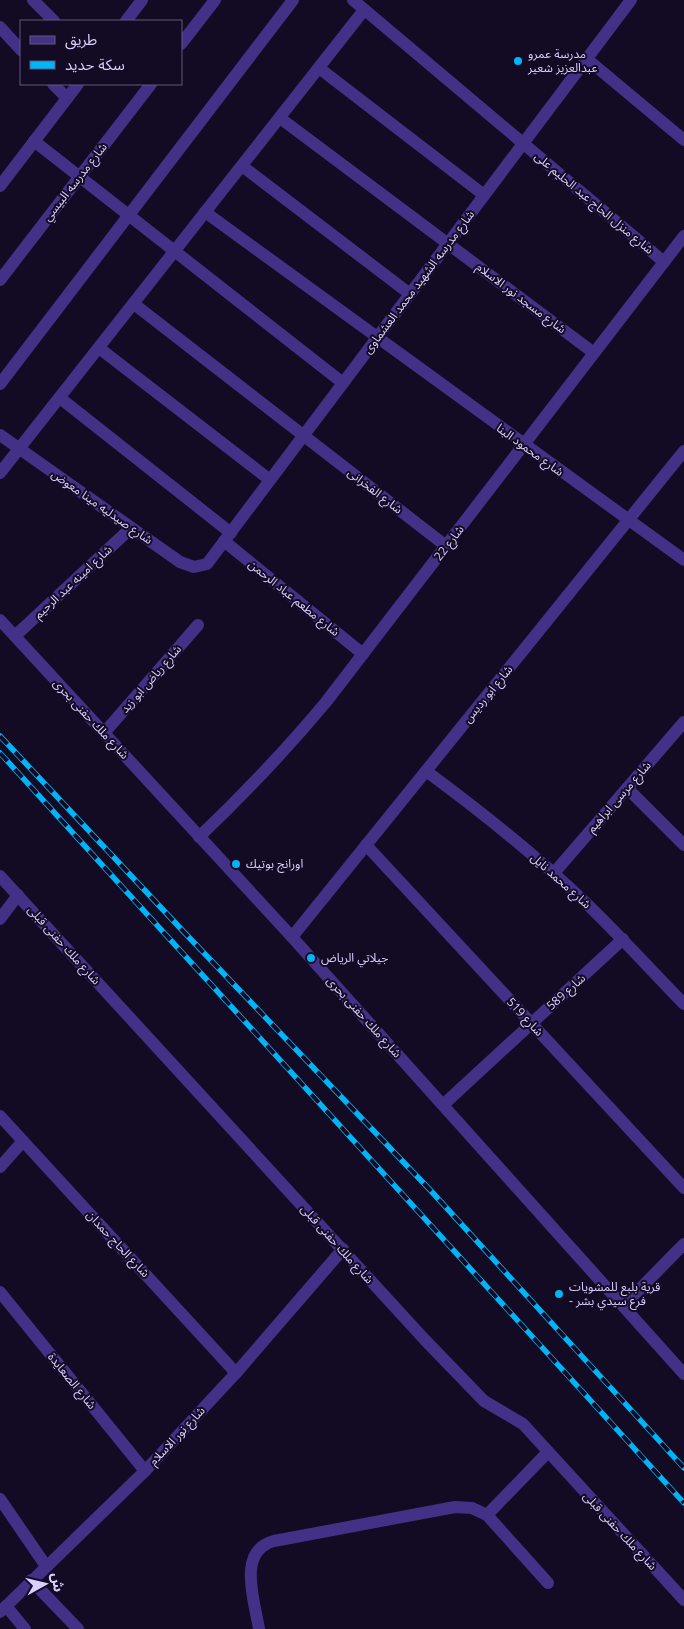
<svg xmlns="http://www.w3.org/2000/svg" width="684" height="1629" viewBox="0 0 684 1629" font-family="'Open Sans','Noto Sans Arabic',sans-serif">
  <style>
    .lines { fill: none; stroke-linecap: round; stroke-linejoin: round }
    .minor { stroke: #433187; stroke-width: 12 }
    .rail-casing { stroke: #00b4f8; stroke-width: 5.5 }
    .rail { stroke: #130b23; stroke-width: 4; stroke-dasharray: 11; stroke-linecap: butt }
    .poi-dot { fill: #00b4f8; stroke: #130b23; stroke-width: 2 }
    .labels { text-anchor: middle; stroke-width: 4; stroke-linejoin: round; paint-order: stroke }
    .poi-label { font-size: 12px; fill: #dccdff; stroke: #130b23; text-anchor: start }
    .street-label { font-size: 12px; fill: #dccdff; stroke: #130b23 }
  </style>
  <rect width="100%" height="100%" fill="#130b23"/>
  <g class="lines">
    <!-- minor -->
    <g class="minor">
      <path d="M33,0L54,21"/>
      <path d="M353,0L664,262"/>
      <path d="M126,21L142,0"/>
      <path d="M0,27L21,50"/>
      <path d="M181,44L215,0"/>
      <path d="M587,59L684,140"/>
      <path d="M319,68L484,195"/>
      <path d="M53,84L67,98"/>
      <path d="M280,118L594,353"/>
      <path d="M34,141L343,383"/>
      <path d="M242,166L410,294"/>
      <path d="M0,186L78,84"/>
      <path d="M205,212L684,560"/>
      <path d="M0,280L151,84"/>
      <path d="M134,304L446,546"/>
      <path d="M99,348L270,480"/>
      <path d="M0,384L293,0"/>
      <path d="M60,398L231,533"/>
      <path d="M0,435L180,562L194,567L207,564L631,0"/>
      <path d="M0,473L364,10"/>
      <path d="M224,541L363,654"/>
      <path d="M0,620L292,937L684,1374"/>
      <path d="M15,636L131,528"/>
      <path d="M104,733L198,625"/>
      <path d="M426,771C483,813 537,856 588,905C621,937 652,971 684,1004"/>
      <path d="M627,788L684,845"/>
      <path d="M199,837C244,794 286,750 326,702L684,236"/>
      <path d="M366,845L684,1188"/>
      <path d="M554,873L684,722"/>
      <path d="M0,876L425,1340L484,1401L523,1424L684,1600"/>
      <path d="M0,919L18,895"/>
      <path d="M292,937L684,451"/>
      <path d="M443,1105L623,939"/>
      <path d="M0,1116L236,1373"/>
      <path d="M0,1167L23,1141"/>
      <path d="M0,1292L145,1471"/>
      <path d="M624,1305L684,1244"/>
      <path d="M0,1499L46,1566"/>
      <path d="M487,1515L548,1452"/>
      <path d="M31,1580L78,1629"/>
      <path d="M6,1606L25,1629"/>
      <path d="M0,1612L145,1471L236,1373L343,1249"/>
      <path d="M259,1629C255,1602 236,1551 274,1541L455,1507L472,1508L487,1515L548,1583"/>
    </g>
    <defs>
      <g id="rail">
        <path d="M0,736L182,930L432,1192L684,1468"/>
        <path d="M0,753L684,1503"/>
      </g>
    </defs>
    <!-- rail casing -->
    <use href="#rail" class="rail-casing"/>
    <!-- rail -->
    <use href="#rail" class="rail"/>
  </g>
  <!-- markers -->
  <g class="poi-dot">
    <circle cx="518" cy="61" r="5"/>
    <circle cx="236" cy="864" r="5"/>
    <circle cx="311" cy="958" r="5"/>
    <circle cx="559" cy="1294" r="5"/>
  </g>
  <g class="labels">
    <!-- poi labels -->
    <g class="poi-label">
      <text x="528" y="58">مدرسة عمرو<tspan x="528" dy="14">عبدالعزيز شعير</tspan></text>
      <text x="246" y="868">اورانج بوتيك</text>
      <text x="321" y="962">جيلاتي الرياض</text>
      <text x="569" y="1291">قرية بلبع للمشويات<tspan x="569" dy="14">- فرع سيدي بشر</tspan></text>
    </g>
    <!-- street labels -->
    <g class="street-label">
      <text transform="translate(75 182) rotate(-52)" y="4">شارع مدرسه البيسي</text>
      <text transform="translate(594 203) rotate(40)" y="4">شارع منزل الحاج عبد الحليم على</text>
      <text transform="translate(419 282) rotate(-53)" y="4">شارع مدرسه الشهيد محمد العشماوى</text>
      <text transform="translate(521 298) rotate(37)" y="4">شارع مسجد نور الاسلام</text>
      <text transform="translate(530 450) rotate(36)" y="4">شارع محمود البنا</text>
      <text transform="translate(375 491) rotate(38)" y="4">شارع الفخرانى</text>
      <text transform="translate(102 507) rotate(35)" y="4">شارع صيدليه مينا معوض</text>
      <text transform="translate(449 543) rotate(-53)" y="4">شارع 22</text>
      <text transform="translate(73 582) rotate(-43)" y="4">شارع امينه عبد الرحيم</text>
      <text transform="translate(294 598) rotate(39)" y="4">شارع مطعم عباد الرحمن</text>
      <text transform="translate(151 679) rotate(-49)" y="4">شارع رياض ابو زيد</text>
      <text transform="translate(488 694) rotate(-51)" y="4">شارع ابو رديس</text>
      <text transform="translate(91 719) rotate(47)" y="4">شارع ملك حفنى بحرى</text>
      <text transform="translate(619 797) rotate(-49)" y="4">شارع مرسى ابراهيم</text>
      <text transform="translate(561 881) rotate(42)" y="4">شارع محمد نايل</text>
      <text transform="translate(64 945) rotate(48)" y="4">شارع ملك حفنى قبلى</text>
      <text transform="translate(566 992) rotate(-42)" y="4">شارع 589</text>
      <text transform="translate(364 1017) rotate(48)" y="4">شارع ملك حفنى بحرى</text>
      <text transform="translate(525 1017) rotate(47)" y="4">شارع 519</text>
      <text transform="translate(118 1244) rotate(47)" y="4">شارع الحاج حمدان</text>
      <text transform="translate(337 1244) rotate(48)" y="4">شارع ملك حفنى قبلى</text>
      <text transform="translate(72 1381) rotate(51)" y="4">شارع الصعايدة</text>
      <text transform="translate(177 1436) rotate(-47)" y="4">شارع نور الاسلام</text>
      <text transform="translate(620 1531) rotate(47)" y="4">شارع ملك حفنى قبلى</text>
    </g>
  </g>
  <!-- legend -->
  <rect x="20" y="20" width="162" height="65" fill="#130b23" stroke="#63597b"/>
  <rect x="30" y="36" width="25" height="8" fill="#433187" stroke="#63597b"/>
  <text x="65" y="45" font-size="15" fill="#dccdff">طريق</text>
  <rect x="30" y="61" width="25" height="8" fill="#00b4f8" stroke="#63597b"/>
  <text x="65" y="70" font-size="15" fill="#dccdff">سكة حديد</text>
  <!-- north arrow -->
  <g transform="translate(45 1584) rotate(82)" stroke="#130b23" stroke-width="4" paint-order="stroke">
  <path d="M0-4L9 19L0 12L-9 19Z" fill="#dccdff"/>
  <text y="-8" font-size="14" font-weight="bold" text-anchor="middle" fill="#dccdff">ش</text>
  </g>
</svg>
